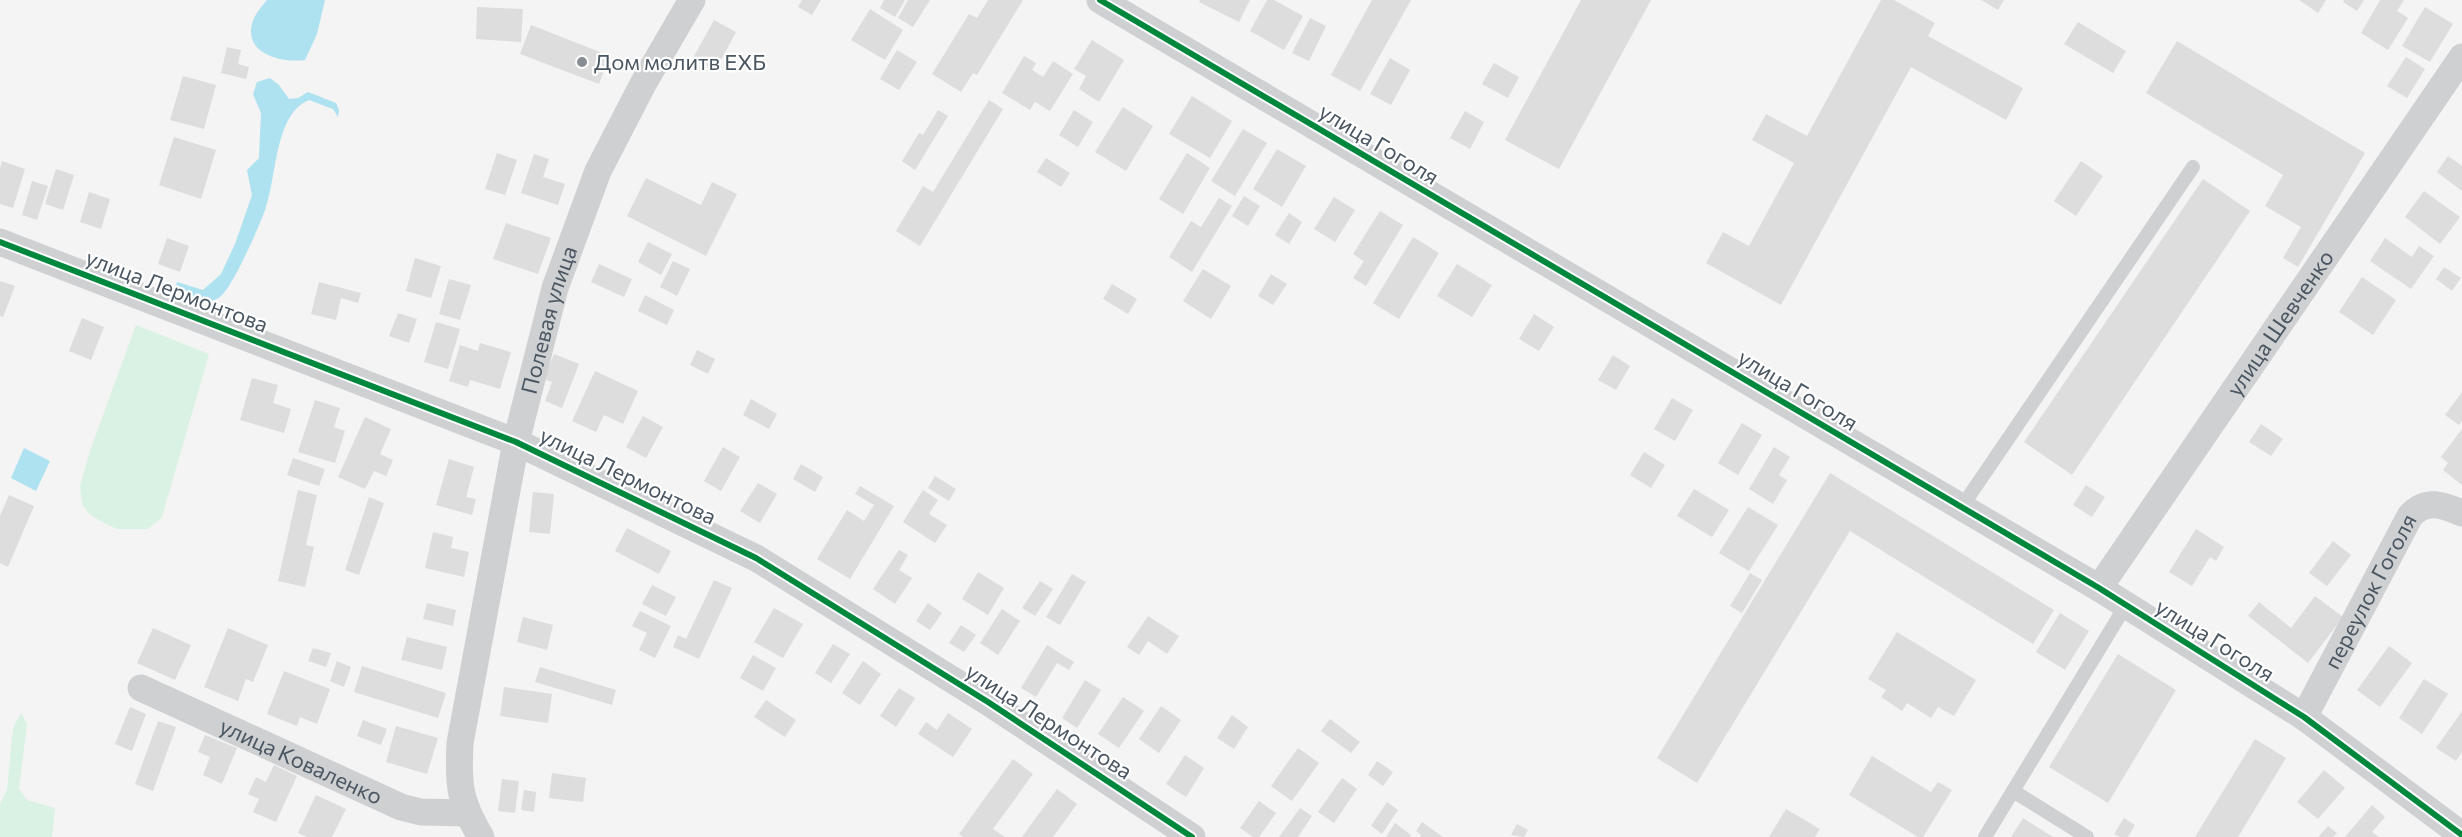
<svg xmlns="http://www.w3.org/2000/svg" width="2462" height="837" viewBox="0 0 2462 837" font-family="Commissioner,sans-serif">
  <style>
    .green { fill: #d9f2e3 }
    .water { fill: #aee2f0 }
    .building { fill: #ddddde }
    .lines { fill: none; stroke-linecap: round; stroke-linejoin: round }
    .service { stroke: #ced0d2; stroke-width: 14 }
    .minor { stroke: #ced0d2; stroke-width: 27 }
    .cycleway-casing { stroke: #fff; stroke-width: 10 }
    .cycleway { stroke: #00873e; stroke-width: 6 }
    .poi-dot { fill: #868d94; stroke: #fff; stroke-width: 2 }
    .labels { text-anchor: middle; stroke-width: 4.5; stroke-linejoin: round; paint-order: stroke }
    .poi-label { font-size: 22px; fill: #4a5661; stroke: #fff; text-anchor: start }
    .street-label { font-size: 22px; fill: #4a5661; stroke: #fff }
  </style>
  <rect width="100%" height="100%" fill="#f4f4f4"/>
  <!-- green -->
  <g class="green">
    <path d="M136,325L209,354L162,517L148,529H117L102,522L88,513L82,503L80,486L90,451Z"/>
    <path d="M21,713L27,724L19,789L27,800L55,808L52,837H0V804L7,790L13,728Z"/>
  </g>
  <!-- water -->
  <g class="water">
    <path d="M267,0H325L317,34L305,60C284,63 244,55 252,24C254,15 261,7 267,0Z"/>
    <path d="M270,78L279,85L289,99L298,98L308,92L336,103L339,110L338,117L333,109L309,100C274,114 277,179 265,210C259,227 233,286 221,296C218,299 213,301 209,301C198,302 185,293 175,289L177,282L203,290L221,274L235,244L252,195L247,170L259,158L261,113L253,94L257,82Z"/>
    <path d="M24,448L50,461L36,491L11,478Z"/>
  </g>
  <!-- building -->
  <g class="building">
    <path d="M802,0H821L812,15L798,7Z"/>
    <path d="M884,0H905L895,17L880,8Z"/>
    <path d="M908,0H930L913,27L898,18Z"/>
    <path d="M988,0H1023L977,75L973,73L961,92L932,74L969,14L977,18Z"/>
    <path d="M1200,0H1250L1239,22L1199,2Z"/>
    <path d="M1267,0H1274L1303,16L1284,50L1250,31Z"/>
    <path d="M1372,0H1411L1360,91L1331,75Z"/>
    <path d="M1581,0H1651L1559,169L1505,140Z"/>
    <path d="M1881,0H1894L1935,23L1928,36L2023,88L2006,120L1911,67L1781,305L1706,263L1723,232L1749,246L1794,163L1752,140L1766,114L1807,136Z"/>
    <path d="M1981,0H2004L1998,10Z"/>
    <path d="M2299,0H2326L2318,13Z"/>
    <path d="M2344,0H2364L2357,11L2343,2Z"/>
    <path d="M2380,0H2404L2397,11L2408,18L2388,50L2361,33Z"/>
    <path d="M477,7L523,9L521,42L476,39Z"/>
    <path d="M2425,7L2453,24L2430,62L2402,46Z"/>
    <path d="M870,9L903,30L885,60L851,40Z"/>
    <path d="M1310,18L1326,26L1309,61L1292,53Z"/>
    <path d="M714,20L736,32L715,71L693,58Z"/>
    <path d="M2078,22L2126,51L2113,73L2064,44Z"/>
    <path d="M531,25L610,56L599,84L520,54Z"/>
    <path d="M1092,40L1124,60L1099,102L1079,89L1086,76L1074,69Z"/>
    <path d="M2177,41L2365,153L2298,267L2283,258L2301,227L2265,206L2283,175L2146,93Z"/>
    <path d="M227,47L241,50L238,64L249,67L246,79L221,73Z"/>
    <path d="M897,50L917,62L899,90L880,79Z"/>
    <path d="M1024,56L1036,63L1032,70L1043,77L1053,61L1073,74L1050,111L1035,102L1030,110L1002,93Z"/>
    <path d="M2406,57L2425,69L2407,98L2387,86Z"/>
    <path d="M1390,58L1410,70L1391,105L1370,94Z"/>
    <path d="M1494,63L1519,77L1508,98L1482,84Z"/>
    <path d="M183,76L216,85L204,129L170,120Z"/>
    <path d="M1192,96L1232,121L1210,158L1169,134Z"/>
    <path d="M989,100L1003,109L920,246L896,231L923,186L933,192Z"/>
    <path d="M1123,107L1153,126L1126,171L1095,152Z"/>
    <path d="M938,110L948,116L915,170L902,161L919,133L923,135Z"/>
    <path d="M1074,110L1093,122L1078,147L1059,135Z"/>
    <path d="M1465,111L1484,122L1470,149L1450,138Z"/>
    <path d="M1243,129L1267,143L1235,196L1211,181Z"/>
    <path d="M174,137L216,150L201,199L159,185Z"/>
    <path d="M1277,149L1306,166L1282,207L1253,189Z"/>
    <path d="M497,153L517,160L505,195L485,189Z"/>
    <path d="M1187,153L1210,168L1183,214L1159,199Z"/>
    <path d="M534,154L549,159L543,177L565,184L558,205L521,193Z"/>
    <path d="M2448,156L2462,166V191L2437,172Z"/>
    <path d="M1046,158L1070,173L1061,187L1037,172Z"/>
    <path d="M2,161L25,169L13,208L0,204V169Z"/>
    <path d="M2081,161L2103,176L2076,216L2054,201Z"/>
    <path d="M56,169L74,175L63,210L45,204Z"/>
    <path d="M646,178L701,205L712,182L737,194L706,256L627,216Z"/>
    <path d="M2203,179L2250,211L2072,475L2024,442Z"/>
    <path d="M32,181L48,186L37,220L22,215Z"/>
    <path d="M2424,191L2460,217L2440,244L2405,217Z"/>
    <path d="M89,192L110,199L101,229L80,222Z"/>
    <path d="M1244,196L1260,206L1248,226L1232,216Z"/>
    <path d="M1334,197L1355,210L1335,242L1314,229Z"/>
    <path d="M1219,198L1232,206L1192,272L1169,257L1191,221L1201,227Z"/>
    <path d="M1380,211L1403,225L1366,286L1353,278L1364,261L1353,254Z"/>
    <path d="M1289,213L1302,222L1289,244L1275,235Z"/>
    <path d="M506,223L551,238L538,274L493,259Z"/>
    <path d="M1413,237L1439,253L1399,319L1373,303Z"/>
    <path d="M167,238L189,246L180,272L158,264Z"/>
    <path d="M2385,238L2412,257L2419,246L2434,256L2411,289L2370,261Z"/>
    <path d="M648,242L672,254L661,275L638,262Z"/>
    <path d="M415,258L441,266L431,298L406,291Z"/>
    <path d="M673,261L690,269L677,296L660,287Z"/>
    <path d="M599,264L632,279L624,297L591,282Z"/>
    <path d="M1457,264L1492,285L1472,317L1437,296Z"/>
    <path d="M2444,267L2461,278L2452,291L2436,279Z"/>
    <path d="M1203,269L1231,286L1211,319L1183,301Z"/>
    <path d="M1271,274L1287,284L1273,305L1258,296Z"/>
    <path d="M2362,277L2396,300L2373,335L2339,312Z"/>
    <path d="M449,279L471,285L460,320L439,314Z"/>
    <path d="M0,281L15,286L3,317L0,316Z"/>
    <path d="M319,282L361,293L358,303L341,298L336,320L311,314Z"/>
    <path d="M1112,284L1137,299L1128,314L1103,299Z"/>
    <path d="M645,295L674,310L667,325L638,311Z"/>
    <path d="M398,313L417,319L409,343L389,336Z"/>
    <path d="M1534,314L1554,327L1539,351L1519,339Z"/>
    <path d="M82,318L104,327L91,360L69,351Z"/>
    <path d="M436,322L460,329L448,369L424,362Z"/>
    <path d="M480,343L511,352L500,389L470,380L468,387L449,381L460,345L478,351Z"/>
    <path d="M697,350L715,359L708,374L690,365Z"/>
    <path d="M554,354L579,364L562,408L545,401L552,382L544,379Z"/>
    <path d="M1613,355L1630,366L1616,390L1598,380Z"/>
    <path d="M595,371L638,391L623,424L604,415L596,432L572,421Z"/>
    <path d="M252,378L278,385L273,403L291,409L284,433L240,420Z"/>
    <path d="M2462,392V421L2459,425L2445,415Z"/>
    <path d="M1672,398L1693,410L1675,441L1654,429Z"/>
    <path d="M751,399L777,414L769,429L743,415Z"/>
    <path d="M315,400L340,408L334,427L345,431L335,463L298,452Z"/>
    <path d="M643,416L663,427L646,458L626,447Z"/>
    <path d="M365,417L391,429L380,454L393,460L386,476L374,471L365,489L338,477Z"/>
    <path d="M1742,423L1762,435L1738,475L1718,463Z"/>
    <path d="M2261,424L2283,439L2271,456L2249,442Z"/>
    <path d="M2462,429V485L2443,470L2448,463L2441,457Z"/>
    <path d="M723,447L740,457L721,491L704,481Z"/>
    <path d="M1774,447L1790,457L1779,475L1787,480L1773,504L1749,489Z"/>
    <path d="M1644,452L1665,465L1651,488L1630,475Z"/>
    <path d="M293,458L325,469L319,486L287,475Z"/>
    <path d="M449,459L474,467L466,497L476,499L472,515L436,505Z"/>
    <path d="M801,464L823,477L815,492L793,479Z"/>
    <path d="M1830,473L2054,610L2033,644L1850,531L1697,783L1657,758Z"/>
    <path d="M935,476L956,489L949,501L928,488Z"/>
    <path d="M758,483L777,494L760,523L740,511Z"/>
    <path d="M2086,485L2105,497L2092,517L2073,505Z"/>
    <path d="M860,486L894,506L850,579L817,559L847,510L864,521L874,505L855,494Z"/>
    <path d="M1694,489L1729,510L1712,537L1677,516Z"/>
    <path d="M298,490L317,495L306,545L314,547L305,587L278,581Z"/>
    <path d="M923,490L938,500L929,514L947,525L935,543L903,522Z"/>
    <path d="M533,492L554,494L550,534L529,532Z"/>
    <path d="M9,495L34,506L8,567L0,563V516Z"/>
    <path d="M369,497L384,503L359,575L345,570Z"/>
    <path d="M1748,507L1778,525L1749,571L1719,553Z"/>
    <path d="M627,528L671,551L659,574L615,551Z"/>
    <path d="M2196,529L2224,547L2216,561L2210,557L2192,586L2169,572Z"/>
    <path d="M433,532L453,537L451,548L469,552L464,577L425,568Z"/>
    <path d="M2333,541L2351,555L2327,586L2309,573Z"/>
    <path d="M899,550L908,555L899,570L912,578L895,604L873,589Z"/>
    <path d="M978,572L1004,588L988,615L962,599Z"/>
    <path d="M1750,573L1762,580L1742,613L1730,606Z"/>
    <path d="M1072,574L1086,582L1060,625L1046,617Z"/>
    <path d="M714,580L732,588L699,659L673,647L678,635L686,639Z"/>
    <path d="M1040,581L1053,589L1035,616L1022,608Z"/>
    <path d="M652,585L676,597L666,616L642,604Z"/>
    <path d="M2315,596L2343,617L2308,663L2248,616L2259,602L2291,628Z"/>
    <path d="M427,603L456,610L453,626L423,619Z"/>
    <path d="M928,603L942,613L930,630L916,621Z"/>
    <path d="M774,608L803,624L783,658L754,642Z"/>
    <path d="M1002,609L1020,621L998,655L980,643Z"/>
    <path d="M640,611L671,626L655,658L639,650L647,633L632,626Z"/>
    <path d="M2060,613L2089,631L2065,670L2036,652Z"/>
    <path d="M1148,616L1179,636L1167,654L1148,641L1139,655L1127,647Z"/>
    <path d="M523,617L553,625L547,650L517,642Z"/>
    <path d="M961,625L976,635L964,652L949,643Z"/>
    <path d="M153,628L191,645L175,680L137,663Z"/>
    <path d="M228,628L268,645L253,682L246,679L238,701L204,687Z"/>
    <path d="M1897,632L1976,680L1954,716L1938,707L1931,718L1907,703L1902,711L1881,697L1886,690L1868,679Z"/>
    <path d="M407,637L447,647L442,670L401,660Z"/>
    <path d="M833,644L850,654L831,683L815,673Z"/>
    <path d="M1047,645L1074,662L1069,670L1057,663L1036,697L1021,688Z"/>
    <path d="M2389,646L2412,663L2380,707L2357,690Z"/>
    <path d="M313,648L331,653L326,667L308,661Z"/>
    <path d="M2118,654L2176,690L2108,803L2049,767Z"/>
    <path d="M753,655L776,668L763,691L740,678Z"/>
    <path d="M337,661L351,667L344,687L330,681Z"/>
    <path d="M863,661L881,674L860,705L842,693Z"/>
    <path d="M362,666L446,693L438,718L354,692Z"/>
    <path d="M540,667L616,690L612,705L535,682Z"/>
    <path d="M284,671L330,689L317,724L300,717L297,726L267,714Z"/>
    <path d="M2424,679L2448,694L2422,734L2399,718Z"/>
    <path d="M1085,680L1101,690L1077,728L1062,718Z"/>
    <path d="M504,687L552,694L548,723L500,716Z"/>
    <path d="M899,688L915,698L896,727L880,716Z"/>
    <path d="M1123,697L1144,711L1119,748L1098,734Z"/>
    <path d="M766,700L796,720L785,737L754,717Z"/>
    <path d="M1161,706L1181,720L1159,753L1139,739Z"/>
    <path d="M130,707L146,714L132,751L115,744Z"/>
    <path d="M2462,711V752L2456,761L2436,748Z"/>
    <path d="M948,713L972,729L953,757L918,734L926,722L937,730Z"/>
    <path d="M1232,715L1248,727L1234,749L1217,738Z"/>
    <path d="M1330,719L1360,742L1351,753L1321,731Z"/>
    <path d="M363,720L387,729L381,745L357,736Z"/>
    <path d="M158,721L176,727L153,791L135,784Z"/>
    <path d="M396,726L438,738L427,774L386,762Z"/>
    <path d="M205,735L237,748L222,784L203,775L210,757L198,752Z"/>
    <path d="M2255,739L2286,758L2238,837H2195Z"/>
    <path d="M1298,748L1319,763L1292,801L1271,786Z"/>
    <path d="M1185,755L1204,768L1186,797L1166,784Z"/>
    <path d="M1872,756L1931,792L1938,782L1952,790L1923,837H1918L1849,795Z"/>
    <path d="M1013,759L1033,774L993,829L1005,837H963L959,834Z"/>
    <path d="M1377,761L1393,772L1383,786L1368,775Z"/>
    <path d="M274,765L297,776L276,822L253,812L259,799L248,794L256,777L266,782Z"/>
    <path d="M2324,770L2345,788L2318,819L2297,802Z"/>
    <path d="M552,773L586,778L583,802L549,798Z"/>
    <path d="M1342,778L1357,789L1334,823L1318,812Z"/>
    <path d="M502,779L519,781L515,813L498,811Z"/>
    <path d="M1057,789L1077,804L1053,837H1022Z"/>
    <path d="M524,790L536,792L534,812L521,810Z"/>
    <path d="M316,795L346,809L332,837H307L298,833Z"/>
    <path d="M1259,801L1276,813L1259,837H1253L1240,828Z"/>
    <path d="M1387,802L1398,810L1382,834L1371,826Z"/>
    <path d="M2372,805L2385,817L2372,832L2379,837H2345Z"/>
    <path d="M1300,808L1312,816L1298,837H1279Z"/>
    <path d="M1786,809L1820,829L1815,837H1769Z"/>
    <path d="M2023,818L2053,837H2011Z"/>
    <path d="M2124,818L2135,825L2128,837H2120L2114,834Z"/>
    <path d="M1422,822L1443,837H1420L1421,835L1416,831Z"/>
    <path d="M1395,823L1411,835L1410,837H1386Z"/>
    <path d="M1517,824L1528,830L1524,837L1511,835Z"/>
    <path d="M2328,826L2337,833L2333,837H2318Z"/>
  </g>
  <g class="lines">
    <!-- service -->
    <g class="service">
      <path d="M1961,508L2193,167"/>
      <path d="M2013,791L2087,837"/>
      <path d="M1985,837L2126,605"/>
    </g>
    <!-- minor -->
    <g class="minor">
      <path d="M1100,0L2099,588L2304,717L2462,835"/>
      <path d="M0,242L516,442L756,558L988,702L1192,837"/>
      <path id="s1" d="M2099,588L2462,57"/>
      <path id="s2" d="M141,688L401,807L421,812L467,813"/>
      <path id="s3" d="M2304,717L2410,516C2426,498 2443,505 2462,513"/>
      <path id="s4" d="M481,837C459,801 458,784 460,743L516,442L555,288L598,171L643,84L692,0"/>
    </g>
    <defs>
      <g id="cycleway">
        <path d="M1100,0L2099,588L2304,717L2462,835"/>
        <path d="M0,242L516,442L756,558L988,702L1192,837"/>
      </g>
    </defs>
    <!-- cycleway casing -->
    <use href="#cycleway" class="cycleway-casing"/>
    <!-- cycleway -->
    <use href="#cycleway" class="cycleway"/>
  </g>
  <!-- markers -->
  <circle class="poi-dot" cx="582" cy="62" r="6"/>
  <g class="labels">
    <!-- poi labels -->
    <g class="poi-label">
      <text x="594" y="70">Дом молитв ЕХБ</text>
    </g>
    <!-- street labels -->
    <g class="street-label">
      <text transform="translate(1379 144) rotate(31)" y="8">улица Гоголя</text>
      <text transform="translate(177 291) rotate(21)" y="8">улица Лермонтова</text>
      <text dy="8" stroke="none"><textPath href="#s4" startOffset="531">Полевая улица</textPath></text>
      <text dy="8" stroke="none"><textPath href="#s1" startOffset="321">улица Шевченко</textPath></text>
      <text transform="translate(1798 390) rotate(31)" y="8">улица Гоголя</text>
      <text transform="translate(628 476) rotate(26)" y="8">улица Лермонтова</text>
      <text dy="8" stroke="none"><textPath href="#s3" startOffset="142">переулок Гоголя</textPath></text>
      <text transform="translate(2215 640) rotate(32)" y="8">улица Гоголя</text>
      <text transform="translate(1049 721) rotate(33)" y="8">улица Лермонтова</text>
      <text dy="8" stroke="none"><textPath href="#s2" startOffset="176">улица Коваленко</textPath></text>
    </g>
  </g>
</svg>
